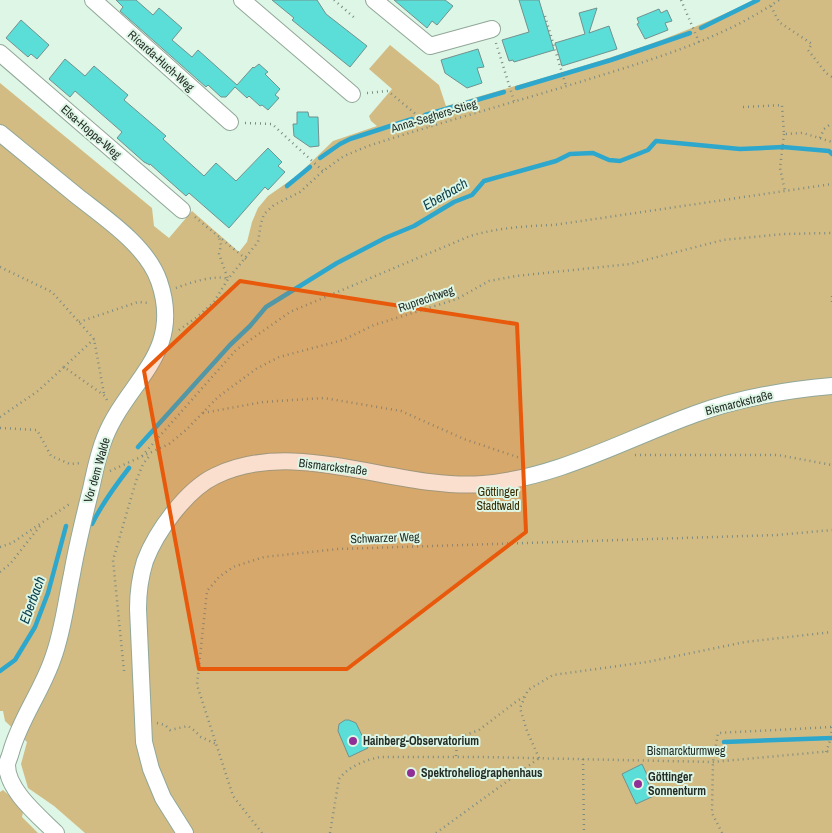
<svg xmlns="http://www.w3.org/2000/svg" width="832" height="833" viewBox="0 0 832 833" font-family="'Archivo Narrow',sans-serif">
  <style>
    .green { fill: #d3bc84 }
    .lines { fill: none; stroke-linecap: round; stroke-linejoin: round }
    .stream { stroke: #2ea7cd; stroke-width: 4.5 }
    .building { fill: #5aded7; stroke: #73918e }
    .minor-casing { stroke: #91a798; stroke-width: 18 }
    .path { stroke: #7c8c81; stroke-width: 2.5; stroke-dasharray: 1 4; stroke-linecap: butt }
    .minor { stroke: #fff; stroke-width: 16 }
    .marked { fill: #e8590c; fill-opacity: 0.2; stroke: #e8590c; stroke-width: 4; stroke-linejoin: round }
    .poi-dot { fill: #902f96; stroke: #def6e5; stroke-width: 2 }
    .labels { text-anchor: middle; stroke-width: 4; stroke-linejoin: round; paint-order: stroke }
    .street-label { font-size: 12px; fill: #242d27; stroke: #def6e5 }
    .park-label { font-size: 12px; fill: #392b02; stroke: #def6e5 }
    .poi-label { font-size: 12px; font-weight: bold; fill: #242d27; stroke: #def6e5; text-anchor: start }
    .water-label { font-size: 14px; font-style: italic; fill: #0a3e4e; stroke: #def6e5 }
  </style>
  <rect width="100%" height="100%" fill="#def6e5"/>
  <!-- green -->
  <g class="green">
    <path d="M753,0H832V833H85L54,806L28,788L21,764L27,742L5,721L3,711H0V83L152,208L154,226L169,238L192,211L239,252L247,242L252,222L258,208L268,196L298,175L333,141L377,126L371,121L369,116L392,89L369,69L390,45L439,85L446,106C550,75 656,50 753,0Z"/>
    <path d="M3,790L24,808L22,817L38,833H0V792Z"/>
  </g>
  <g class="lines">
    <!-- stream -->
    <g class="stream">
      <path d="M701,28L758,0"/>
      <path d="M517,88L611,60L690,33"/>
      <path d="M425,115L504,92"/>
      <path d="M320,158L340,144L350,139L412,119"/>
      <path d="M287,186L310,167"/>
      <path d="M138,447L230,345L250,326L266,307L337,263L385,238L414,226L454,202L472,195L484,181L556,161L570,154L593,153L609,160L620,161L648,150L656,141L740,149L783,147L829,151L832,154"/>
      <path d="M92,524C102,504 115,486 129,468"/>
      <path d="M0,671L15,660L35,627L48,593L66,526"/>
      <path d="M724,742L832,738"/>
    </g>
  </g>
  <!-- building -->
  <g class="building">
    <path d="M116,0H136L153,15L159,8L182,28L172,40L192,57L198,50L237,85L253,67L254,68L259,64L268,72L265,74L280,89L275,95L279,98L268,110L262,105L260,106L249,96L247,98L235,87L226,97H221L208,85L206,87L120,11L123,7Z"/>
    <path d="M272,0H317L326,14L367,46L350,67L292,20L294,18Z"/>
    <path d="M394,0H445L453,6L437,25L432,21L427,28Z"/>
    <path d="M519,0H539L554,50L514,62L513,60L509,61L502,40L529,32Z"/>
    <path d="M597,8L589,33L609,26L617,49L562,66L555,43L585,34L579,13Z"/>
    <path d="M659,9L661,13L667,10L672,21L665,23L668,30L645,39L637,24L639,23L637,18Z"/>
    <path d="M21,20L49,45L37,59L31,54L28,57L6,38Z"/>
    <path d="M478,49L484,67L477,68L482,83L467,88L445,73L441,60Z"/>
    <path d="M65,59L85,76L94,66L128,95L124,100L166,136L163,139L204,176L216,163L236,181L268,148L282,162L278,166L285,172L268,190L265,187L229,228L189,193L186,196L150,164V165L144,162L117,138L122,132L75,91L70,97L49,79Z"/>
    <path d="M297,112H308L309,117H318L319,146L310,147L294,136L293,124H297Z"/>
    <path d="M345,720H349L356,723L368,748L349,757L338,731L339,724Z"/>
    <path d="M642,764L648,777L646,778L654,796L636,804L622,774Z"/>
  </g>
  <g class="lines">
    <defs>
      <g id="minor">
        <path d="M93,0L230,122"/>
        <path d="M242,0L352,94"/>
        <path d="M374,0L430,46L492,29"/>
        <path d="M0,53L182,210"/>
        <path d="M0,133C26,154 51,175 77,196C105,218 147,246 159,281C184,353 128,380 105,437C98,454 95,471 91,489C84,517 77,545 72,574C66,602 63,631 53,658C42,691 20,719 11,752C10,756 8,760 7,764C6,790 40,817 56,833"/>
        <path d="M185,833L163,798L151,769L144,742L138,609C138,593 140,577 145,561C156,532 186,490 215,476C296,436 397,491 483,484C557,478 626,439 695,414C739,398 785,390 832,386"/>
      </g>
    </defs>
    <!-- minor casing -->
    <use href="#minor" class="minor-casing"/>
    <!-- path -->
    <g class="path">
      <path d="M334,0L356,19"/>
      <path d="M681,0L699,42"/>
      <path d="M771,6L779,22L812,44L808,50L826,73L832,77"/>
      <path d="M545,16L566,86"/>
      <path d="M496,43L514,101"/>
      <path d="M367,93L388,91L430,126"/>
      <path d="M743,107L782,105L784,134L803,133L832,142"/>
      <path d="M245,123L272,124L323,171"/>
      <path d="M784,134L780,168L785,191"/>
      <path d="M820,138L824,129L832,123"/>
      <path d="M829,151L832,149"/>
      <path d="M195,217L246,259"/>
      <path d="M0,267L52,292L94,339"/>
      <path d="M176,288C189,283 216,274 228,279L219,254L221,245L219,237"/>
      <path d="M832,296V303"/>
      <path d="M79,322L138,302L148,303"/>
      <path d="M179,330L197,317L214,302L228,279L258,242L261,223L264,214L274,205L300,192L323,171L344,156L368,146C439,123 511,103 583,81C650,60 721,40 779,0"/>
      <path d="M64,367L94,339L104,394"/>
      <path d="M203,413L263,402L324,398L401,411L464,439L526,460"/>
      <path d="M0,417L38,391L64,367L105,396L108,402"/>
      <path d="M0,428L37,430L51,456L70,464L81,463"/>
      <path d="M635,455H778L832,465"/>
      <path d="M142,456L236,350L290,312L470,236C497,228 525,226 554,225L832,184"/>
      <path d="M110,471L169,444L186,430L218,397L256,369L279,357L343,340L374,325L457,299L489,281L516,276L630,264L723,240L784,234L832,233"/>
      <path d="M0,547L12,543L71,503"/>
      <path d="M0,572L10,564L40,526"/>
      <path d="M124,671L113,560L136,481L143,464L151,454"/>
      <path d="M157,723L165,725L170,730L188,726L195,731L201,737L216,744"/>
      <path d="M826,752L831,738L832,727"/>
      <path d="M456,756L457,743L460,737L479,730L517,701L524,697"/>
      <path d="M539,758L527,731L520,708L528,690L553,675L647,662L745,642L832,632"/>
      <path d="M583,759L584,833"/>
      <path d="M262,833L233,796L197,685L207,591L219,577L233,567L264,557L338,549L777,535L832,530"/>
      <path d="M330,833L339,779C348,767 365,760 380,757H483L713,762L832,751"/>
      <path d="M436,833L538,759"/>
      <path d="M722,833L712,813L713,762L718,733L832,727"/>
    </g>
    <!-- minor -->
    <use href="#minor" class="minor"/>
  </g>
  <!-- marked area -->
  <path class="marked" d="M240,281L517,324L526,532L347,669H199L144,371Z"/>
  <!-- markers -->
  <g class="poi-dot">
    <circle cx="353" cy="741" r="5"/>
    <circle cx="411" cy="773" r="5"/>
    <circle cx="638" cy="784" r="5"/>
  </g>
  <g class="labels">
    <!-- street labels -->
    <g class="street-label">
      <text transform="translate(161 61) rotate(42)" y="4">Ricarda-Huch-Weg</text>
      <text transform="translate(434 116) rotate(-17)" y="4">Anna-Seghers-Stieg</text>
      <text transform="translate(91 132) rotate(41)" y="4">Elsa-Hoppe-Weg</text>
      <text transform="translate(426 299) rotate(-19)" y="4">Ruprechtweg</text>
      <text transform="translate(739 403) rotate(-14)" y="4">Bismarckstraße</text>
      <text transform="translate(333 467) rotate(7)" y="4">Bismarckstraße</text>
      <text transform="translate(97 470) rotate(-74)" y="4">Vor dem Walde</text>
      <text transform="translate(385 538) rotate(-2)" y="4">Schwarzer Weg</text>
      <text x="686" y="755">Bismarckturmweg</text>
    </g>
    <!-- park labels -->
    <g class="park-label">
      <text x="498" y="496">Göttinger<tspan x="498" dy="14">Stadtwald</tspan></text>
    </g>
    <!-- poi labels -->
    <g class="poi-label">
      <text x="363" y="745">Hainberg-Observatorium</text>
      <text x="421" y="777">Spektroheliographenhaus</text>
      <text x="648" y="781">Göttinger<tspan x="648" dy="14">Sonnenturm</tspan></text>
    </g>
    <!-- water labels -->
    <g class="water-label">
      <text transform="translate(445 194) rotate(-30)" y="5">Eberbach</text>
      <text transform="translate(32 600) rotate(-70)" y="5">Eberbach</text>
    </g>
  </g>
</svg>
